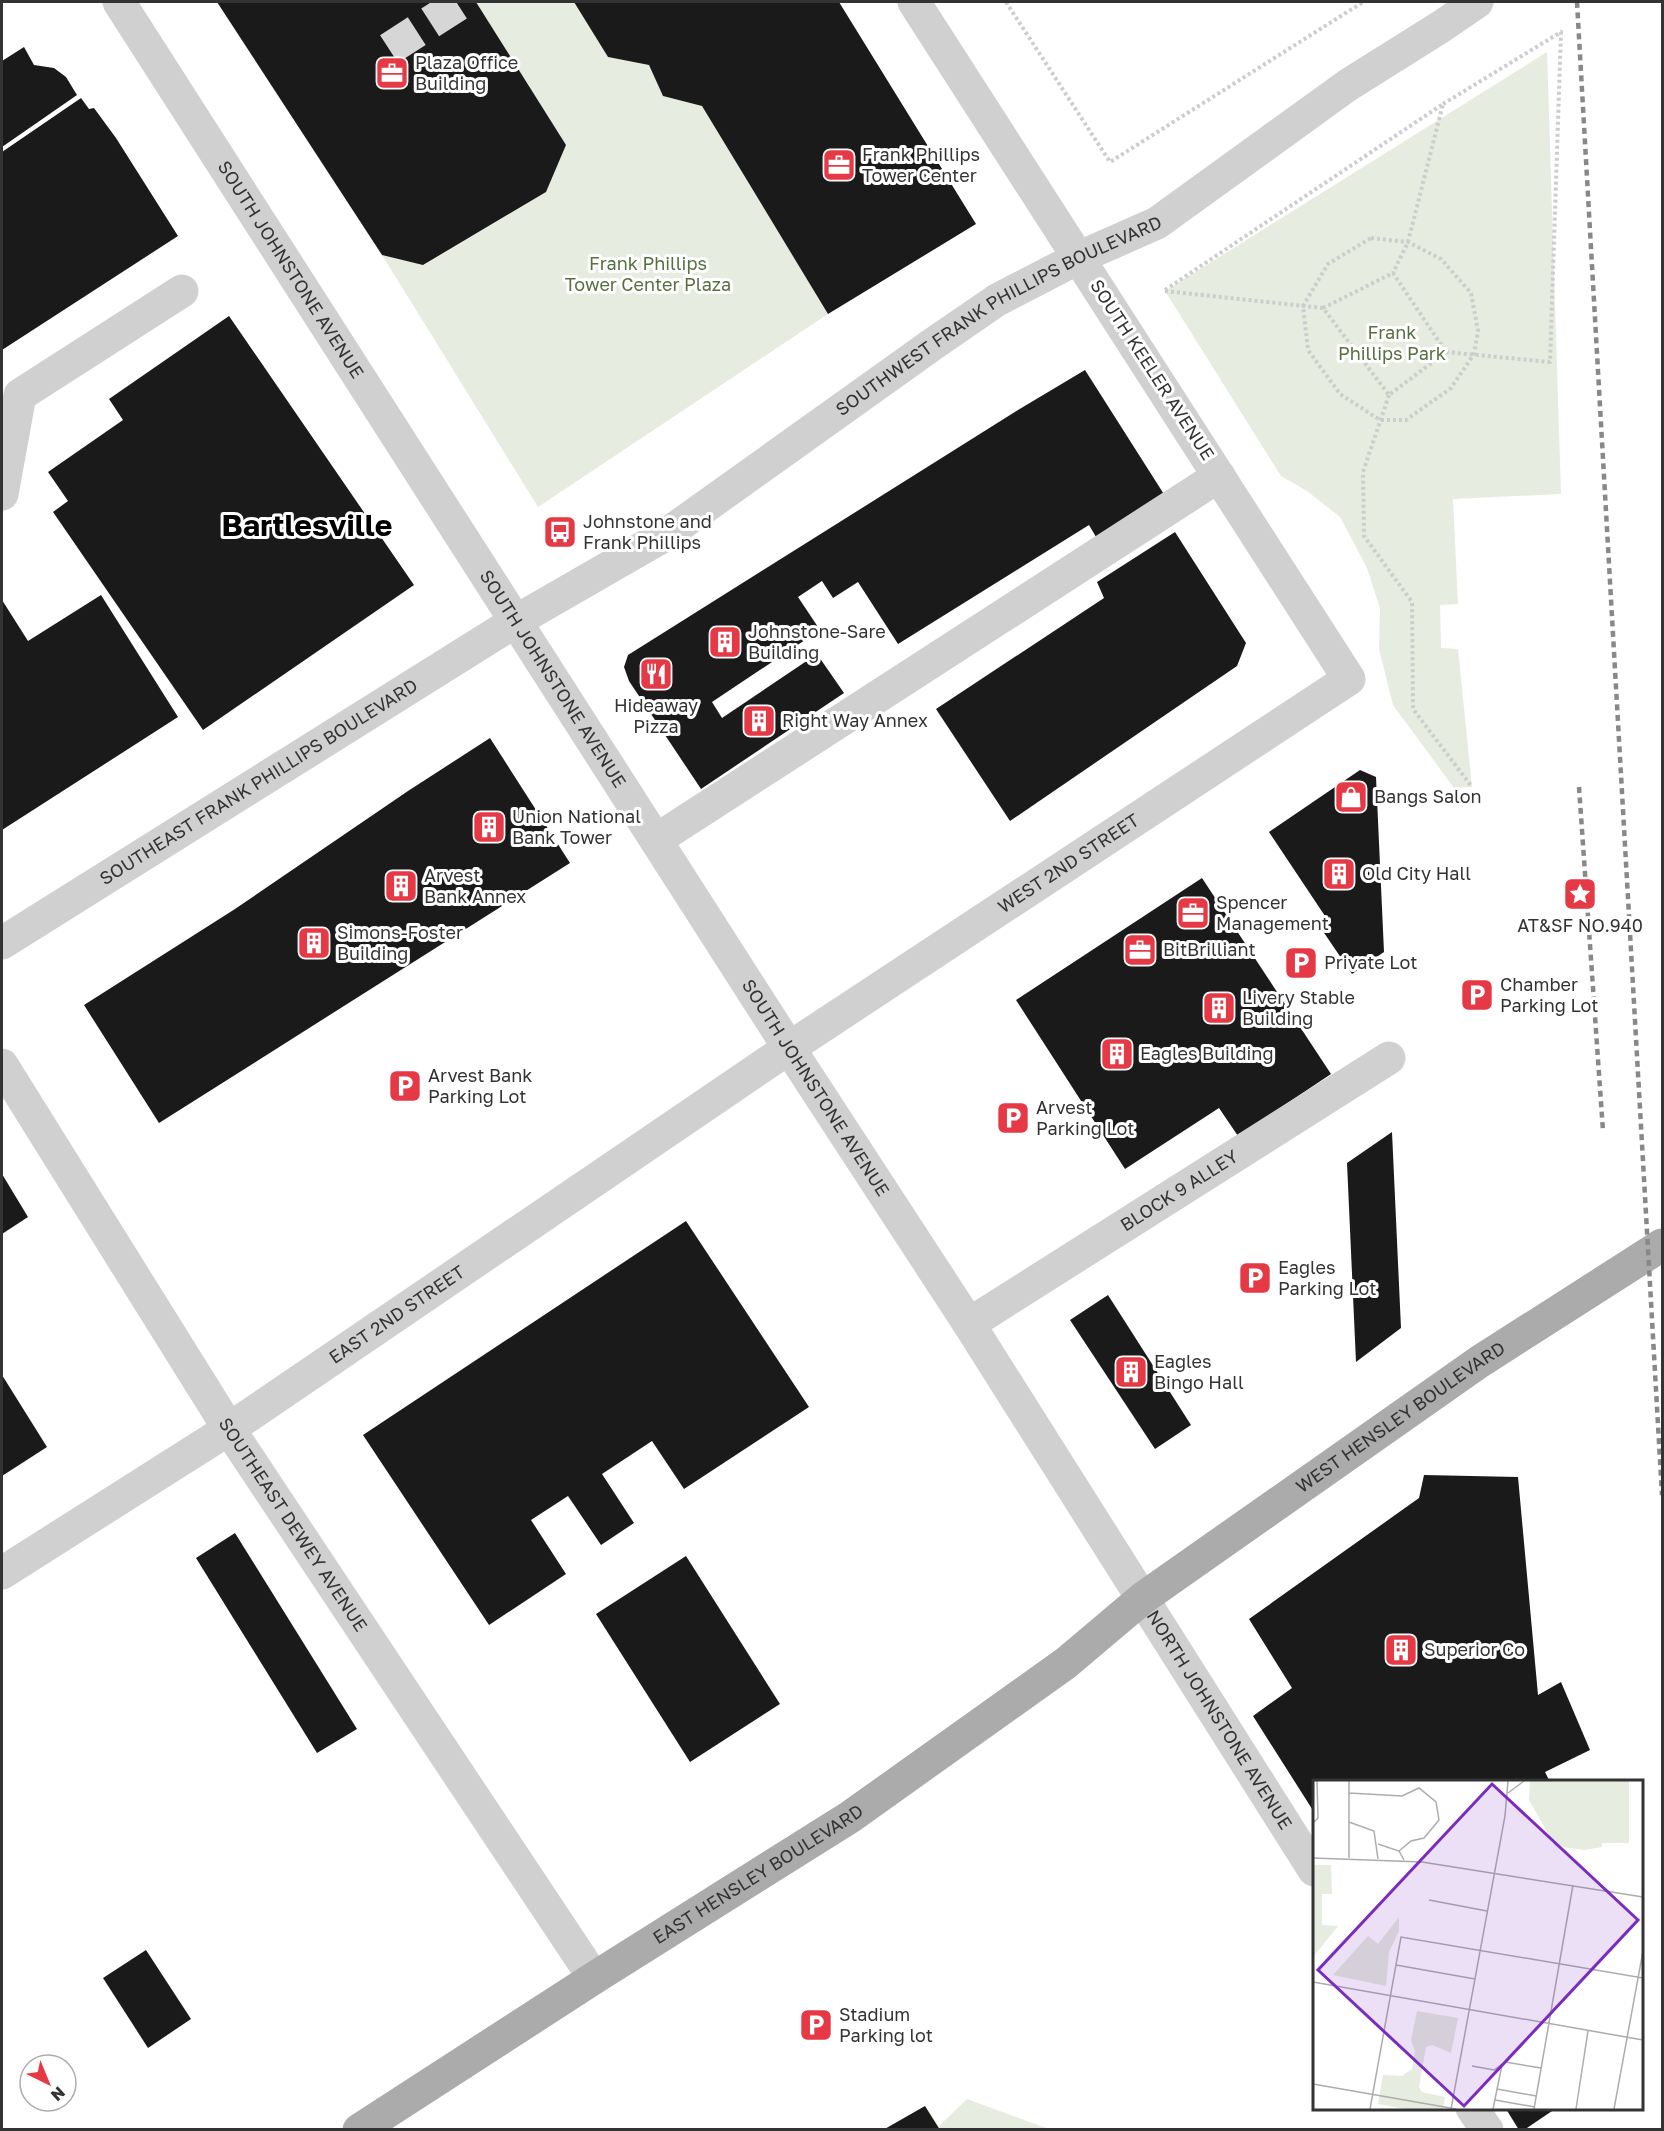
<svg xmlns="http://www.w3.org/2000/svg" width="1664" height="2131" viewBox="0 0 1664 2131" font-family="'Golos Text',sans-serif">
  <style>
    .green { fill: #e6ecdf }
    .building { fill: #1a1a1a }
    .lines { fill: none; stroke-linecap: round; stroke-linejoin: round }
    .minor-tunnel { stroke: #d6d6d6; stroke-width: 33; stroke-dasharray: 33 16; stroke-linecap: butt }
    .path { stroke: #cdcdcd; stroke-width: 4; stroke-dasharray: 3 3; stroke-linecap: butt }
    .minor { stroke: #d0d0d0; stroke-width: 33 }
    .major { stroke: #ababab; stroke-width: 33 }
    .rail { stroke: #888; stroke-width: 4.5; stroke-dasharray: 6 4.5; stroke-linecap: butt }
    .labels { text-anchor: middle; stroke-width: 6; stroke-linejoin: round; paint-order: stroke }
    .poi-label { font-size: 18px; fill: #333; stroke: #fff; text-anchor: start }
    .park-label { font-size: 18px; fill: #56703f; stroke: #fff }
    .street-label { font-size: 18px; fill: #333; stroke: #fff }
    .town-label { font-size: 30px; font-weight: bold; fill: #000; stroke: #fff }
    .inset-road { fill: none; stroke: #adadad; stroke-width: 1.5 }
    .view { fill: #7b2cbf; fill-opacity: 0.15; stroke: #7b2cbf; stroke-width: 3 }
    .inset-edge { fill: none; stroke: #333; stroke-width: 3 }
  </style>
  <rect width="100%" height="100%" fill="#fff"/>
  <!-- green -->
  <g class="green">
    <path d="M476,2H574L608,57L649,65L663,96L702,106L828,314L538,507L382,255L424,265L546,192L566,145Z"/>
    <path d="M1547,52L1561,494L1453,499L1458,604L1440,605L1441,648L1458,649L1472,787L1454,788L1393,705L1379,649L1380,608L1367,568L1340,517L1307,491L1281,476L1165,291Z"/>
    <path d="M967,2099L1049,2129L883,2130L925,2106L939,2126Z"/>
  </g>
  <!-- building -->
  <g class="building">
    <path d="M217,2H476L566,145L546,192L423,265L382,255Z"/>
    <path d="M574,2H839L976,224L828,314L702,106L663,96L649,65L608,57Z"/>
    <path d="M24,47L34,65L54,68L66,77L77,95L2,147V61Z"/>
    <path d="M81,98L89,109L94,108L116,138L178,236L2,350V152Z"/>
    <path d="M229,316L414,585L203,730L53,512L68,501L48,472L123,420L109,399Z"/>
    <path d="M1085,370L1167,499L1099,542L1089,525L898,644L858,582L833,598L822,581L798,597L820,630L712,702L722,718L817,654L844,693L701,789L629,681L624,667L628,655L1018,410Z"/>
    <path d="M1175,532L1246,643L1237,666L1010,821L936,709L1104,598L1097,582Z"/>
    <path d="M101,595L178,717L2,830V600L28,641Z"/>
    <path d="M490,738L570,863L159,1123L84,1005L235,909L408,791Z"/>
    <path d="M1360,770L1376,777L1384,952L1352,974L1316,921L1325,916L1269,832Z"/>
    <path d="M1202,878L1331,1074L1238,1136L1219,1108L1125,1169L1016,1000Z"/>
    <path d="M1392,1132L1401,1328L1356,1362L1347,1163Z"/>
    <path d="M2,1174L28,1217L2,1234Z"/>
    <path d="M686,1221L809,1407L684,1489L652,1441L602,1474L634,1523L601,1545L568,1496L531,1520L566,1574L489,1625L363,1435Z"/>
    <path d="M1108,1295L1191,1425L1155,1449L1070,1320Z"/>
    <path d="M2,1375L47,1447L2,1476Z"/>
    <path d="M1424,1475L1518,1477L1538,1695L1561,1682L1590,1750L1545,1772L1550,1782H1314V1812L1253,1716L1292,1688L1249,1619L1419,1498Z"/>
    <path d="M235,1533L357,1729L317,1753L196,1558Z"/>
    <path d="M686,1556L780,1704L690,1762L596,1614Z"/>
    <path d="M146,1950L191,2019L148,2048L103,1978Z"/>
    <path d="M925,2106L940,2130H883Z"/>
    <path d="M1506,2109H1555L1524,2130H1519Z"/>
  </g>
  <g class="lines">
    <!-- minor-tunnel -->
    <path class="minor-tunnel" d="M389,49L462,2"/>
    <!-- path -->
    <g class="path">
      <path d="M1006,2L1110,162L1363,2"/>
      <path d="M1443,104L1561,32L1550,362L1446,352"/>
      <path d="M1371,238L1408,242L1441,259L1471,293L1478,331L1474,354L1451,388L1406,420H1380L1340,394L1308,350L1303,306L1328,264Z"/>
      <path d="M1165,290L1443,104L1408,242L1393,273"/>
      <path d="M1165,291L1323,308L1389,395L1446,352L1393,273L1323,308"/>
      <path d="M1389,395L1363,472L1364,536L1412,602L1413,709L1472,787"/>
    </g>
    <!-- minor -->
    <g class="minor">
      <path id="s1" d="M119,2L789,1048L969,1324L1314,1870"/>
      <path d="M2,494L20,395L182,291"/>
      <path d="M656,840L1219,476"/>
      <path id="s2" d="M2,943L516,621L667,534L933,344L997,300L1080,257L1157,223L1348,85L1442,26L1477,2"/>
      <path id="s3" d="M2,1065L229,1429L594,1978"/>
      <path id="s4" d="M969,1324L1389,1058"/>
      <path id="s5" d="M2,1573L229,1429L789,1048L1349,679L914,2"/>
      <path d="M1472,2108L1487,2130"/>
    </g>
    <!-- major -->
    <path class="major" id="s6" d="M359,2130L594,1978L850,1817L1066,1663L1143,1598L1479,1362L1662,1245"/>
    <!-- rail -->
    <g class="rail">
      <path d="M1577,2L1662,1495"/>
      <path d="M1579,787L1603,1131"/>
    </g>
  </g>
  <!-- icons -->
  <defs>
    <symbol id="office-square" viewBox="-11 -11 22 22"><rect x="-9" y="-9" width="18" height="18" rx="4" fill="#e63946" stroke="#fff"/><path d="M-6-3h4V-5.5h4V-3h4V5H-6ZM-1-4.5V-3h2v-1.5ZM-6 0V1H6V0Z" fill="#fff"/></symbol>
    <symbol id="bus-square" viewBox="-11 -11 22 22"><rect x="-9" y="-9" width="18" height="18" rx="4" fill="#e63946" stroke="#fff"/><path d="M-5-6H5V4H4V6H2V4H-2V6H-4V4H-5ZM-3.5-4V0h7V-4ZM-3.5 1.2v1.5H-2V1.2ZM2 1.2v1.5H3.5V1.2Z" fill="#fff"/></symbol>
    <symbol id="building-square" viewBox="-11 -11 22 22"><rect x="-9" y="-9" width="18" height="18" rx="4" fill="#e63946" stroke="#fff"/><path d="M-4-6H4V6H1V3H-1V6H-4ZM-2.5-4.3h1.7v1.8h-1.7ZM.8-4.3h1.7v1.8H.8ZM-2.5-1h1.7V.8h-1.7ZM.8-1h1.7V.8H.8Z" fill="#fff"/></symbol>
    <symbol id="restaurant-square" viewBox="-11 -11 22 22"><rect x="-9" y="-9" width="18" height="18" rx="4" fill="#e63946" stroke="#fff"/><path d="M-5-6h1v4h1v-4h1v4h1v-4h1v5L-1.5 .5V6h-2V.5L-5-1ZM5-6V6H3V1.5H1.5Q1.5-4 5-6Z" fill="#fff"/></symbol>
    <symbol id="shop-square" viewBox="-11 -11 22 22"><rect x="-9" y="-9" width="18" height="18" rx="4" fill="#e63946" stroke="#fff"/><path d="M-5-2.5h2.3a2.7 3.5 0 0 1 5.4 0H5L5.5 6h-11ZM-1.5-2.5h3a1.5 2.3 0 0 0-3 0Z" fill="#fff"/></symbol>
    <symbol id="sight-square" viewBox="-11 -11 22 22"><rect x="-9" y="-9" width="18" height="18" rx="4" fill="#e63946" stroke="#fff"/><path d="M0-6L1.8-2.2L6-1.7L2.9 1.2L3.7 5.4L0 3.3L-3.7 5.4L-2.9 1.2L-6-1.7L-1.8-2.2Z" fill="#fff"/></symbol>
    <symbol id="parking-square" viewBox="-11 -11 22 22"><rect x="-9" y="-9" width="18" height="18" rx="4" fill="#e63946" stroke="#fff"/><path d="M-3.5-5.5H1a3.5 3.5 0 0 1 0 7H-1V5.5H-3.5ZM-1-3.4V-.6H.8a1.4 1.4 0 0 0 0-2.8Z" fill="#fff"/></symbol>
  </defs>
  <g fill-rule="evenodd">
    <use href="#office-square" x="373" y="54" width="38" height="38"/>
    <use href="#office-square" x="820" y="146" width="38" height="38"/>
    <use href="#bus-square" x="541" y="513" width="38" height="38"/>
    <use href="#building-square" x="706" y="623" width="38" height="38"/>
    <use href="#restaurant-square" x="637" y="655" width="38" height="38"/>
    <use href="#building-square" x="740" y="702" width="38" height="38"/>
    <use href="#shop-square" x="1332" y="778" width="38" height="38"/>
    <use href="#building-square" x="470" y="808" width="38" height="38"/>
    <use href="#building-square" x="1320" y="855" width="38" height="38"/>
    <use href="#building-square" x="382" y="867" width="38" height="38"/>
    <use href="#sight-square" x="1561" y="875" width="38" height="38"/>
    <use href="#office-square" x="1174" y="894" width="38" height="38"/>
    <use href="#building-square" x="295" y="924" width="38" height="38"/>
    <use href="#office-square" x="1121" y="931" width="38" height="38"/>
    <use href="#parking-square" x="1282" y="944" width="38" height="38"/>
    <use href="#parking-square" x="1458" y="976" width="38" height="38"/>
    <use href="#building-square" x="1200" y="989" width="38" height="38"/>
    <use href="#building-square" x="1098" y="1035" width="38" height="38"/>
    <use href="#parking-square" x="386" y="1067" width="38" height="38"/>
    <use href="#parking-square" x="994" y="1099" width="38" height="38"/>
    <use href="#parking-square" x="1236" y="1259" width="38" height="38"/>
    <use href="#building-square" x="1112" y="1353" width="38" height="38"/>
    <use href="#building-square" x="1382" y="1631" width="38" height="38"/>
    <use href="#parking-square" x="797" y="2006" width="38" height="38"/>
  </g>
  <g class="labels">
    <!-- poi labels -->
    <g class="poi-label">
      <text x="415" y="69">Plaza Office<tspan x="415" dy="21">Building</tspan></text>
      <text x="862" y="161">Frank Phillips<tspan x="862" dy="21">Tower Center</tspan></text>
      <text x="583" y="528">Johnstone and<tspan x="583" dy="21">Frank Phillips</tspan></text>
      <text x="748" y="638">Johnstone-Sare<tspan x="748" dy="21">Building</tspan></text>
      <text x="656" y="712" text-anchor="middle">Hideaway<tspan x="656" dy="21">Pizza</tspan></text>
      <text x="782" y="727">Right Way Annex</text>
      <text x="1374" y="803">Bangs Salon</text>
      <text x="512" y="823">Union National<tspan x="512" dy="21">Bank Tower</tspan></text>
      <text x="1362" y="880">Old City Hall</text>
      <text x="424" y="882">Arvest<tspan x="424" dy="21">Bank Annex</tspan></text>
      <text x="1216" y="909">Spencer<tspan x="1216" dy="21">Management</tspan></text>
      <text x="1580" y="932" text-anchor="middle">AT&amp;SF NO.940</text>
      <text x="337" y="939">Simons-Foster<tspan x="337" dy="21">Building</tspan></text>
      <text x="1163" y="956">BitBrilliant</text>
      <text x="1324" y="969">Private Lot</text>
      <text x="1500" y="991">Chamber<tspan x="1500" dy="21">Parking Lot</tspan></text>
      <text x="1242" y="1004">Livery Stable<tspan x="1242" dy="21">Building</tspan></text>
      <text x="1140" y="1060">Eagles Building</text>
      <text x="428" y="1082">Arvest Bank<tspan x="428" dy="21">Parking Lot</tspan></text>
      <text x="1036" y="1114">Arvest<tspan x="1036" dy="21">Parking Lot</tspan></text>
      <text x="1278" y="1274">Eagles<tspan x="1278" dy="21">Parking Lot</tspan></text>
      <text x="1154" y="1368">Eagles<tspan x="1154" dy="21">Bingo Hall</tspan></text>
      <text x="1424" y="1656">Superior Co</text>
      <text x="839" y="2021">Stadium<tspan x="839" dy="21">Parking lot</tspan></text>
    </g>
    <!-- park labels -->
    <g class="park-label">
      <text x="648" y="270">Frank Phillips<tspan x="648" dy="21">Tower Center Plaza</tspan></text>
      <text x="1392" y="339">Frank<tspan x="1392" dy="21">Phillips Park</tspan></text>
    </g>
    <!-- street labels -->
    <g class="street-label">
      <text dy="6" stroke="none"><textPath href="#s1" startOffset="318">SOUTH JOHNSTONE AVENUE</textPath></text>
      <text dy="6" stroke="none"><textPath href="#s2" startOffset="1179">SOUTHWEST FRANK PHILLIPS BOULEVARD</textPath></text>
      <text transform="translate(1152 370) rotate(57)" y="6">SOUTH KEELER AVENUE</text>
      <text dy="6" stroke="none"><textPath href="#s1" startOffset="804">SOUTH JOHNSTONE AVENUE</textPath></text>
      <text dy="6" stroke="none"><textPath href="#s2" startOffset="303">SOUTHEAST FRANK PHILLIPS BOULEVARD</textPath></text>
      <text dy="6" stroke="none"><textPath href="#s5" startOffset="1281">WEST 2ND STREET</textPath></text>
      <text dy="6" stroke="none"><textPath href="#s1" startOffset="1290">SOUTH JOHNSTONE AVENUE</textPath></text>
      <text dy="6" stroke="none"><textPath href="#s4" startOffset="249">BLOCK 9 ALLEY</textPath></text>
      <text dy="6" stroke="none"><textPath href="#s5" startOffset="472">EAST 2ND STREET</textPath></text>
      <text dy="6" stroke="none"><textPath href="#s6" startOffset="1263">WEST HENSLEY BOULEVARD</textPath></text>
      <text dy="6" stroke="none"><textPath href="#s3" startOffset="544">SOUTHEAST DEWEY AVENUE</textPath></text>
      <text dy="6" stroke="none"><textPath href="#s1" startOffset="2040">NORTH JOHNSTONE AVENUE</textPath></text>
      <text dy="6" stroke="none"><textPath href="#s6" startOffset="474">EAST HENSLEY BOULEVARD</textPath></text>
    </g>
    <!-- town labels -->
    <g class="town-label">
      <text x="307" y="536">Bartlesville</text>
    </g>
  </g>
  <!-- overview -->
  <g transform="translate(1313 1780)">
    <rect width="330" height="330" fill="#fff"/>
    <path d="M217,1H316V63H289V67L271,70L242,66L216,20ZM0,85H18L19,114H9V145L25,146L0,177ZM86,137V151L76,172L73,206L20,195L55,156L65,164ZM104,231L145,238L138,273L119,265L113,267L106,307L109,312L132,317L130,329H93L65,324L70,295L89,296L99,289L102,272L98,260Z" fill="#e6ecdf"/>
    <path class="inset-road" d="M36,13L89,16L106,8L123,22L126,40L111,58L98,61L86,71M195,13L211,1M36,42L61,51L65,79M0,43L5,38L4,1M65,64L86,71L91,80M0,78L109,82L330,117M36,78V1M116,120L174,131M83,185L162,199M0,202L330,260M159,286L181,290L192,282L228,288M0,304L143,329M184,309L223,316M182,320L222,327M57,329L88,157L330,198M138,329L192,36L195,1M180,329L189,285M221,329L260,105M263,329L275,251M301,329L330,171"/>
    <path class="view" d="M179,4L325,140L151,326L5,190Z"/>
    <rect width="330" height="330" class="inset-edge"/>
  </g>
  <!-- border -->
  <rect width="1664" height="2131" fill="none" stroke="#333333" stroke-width="6"/>
  <!-- north arrow -->
  <g transform="translate(48 2083) rotate(137)"><circle r="28" fill="#ffffff" stroke="#adadad" stroke-width="1.5"/>
  <path d="M0-4.5L10 22L0 15L-10 22Z" fill="#e63946"/>
  <text y="-9" font-size="16" font-weight="bold" text-anchor="middle" fill="#333333">N</text>
  </g>
</svg>
